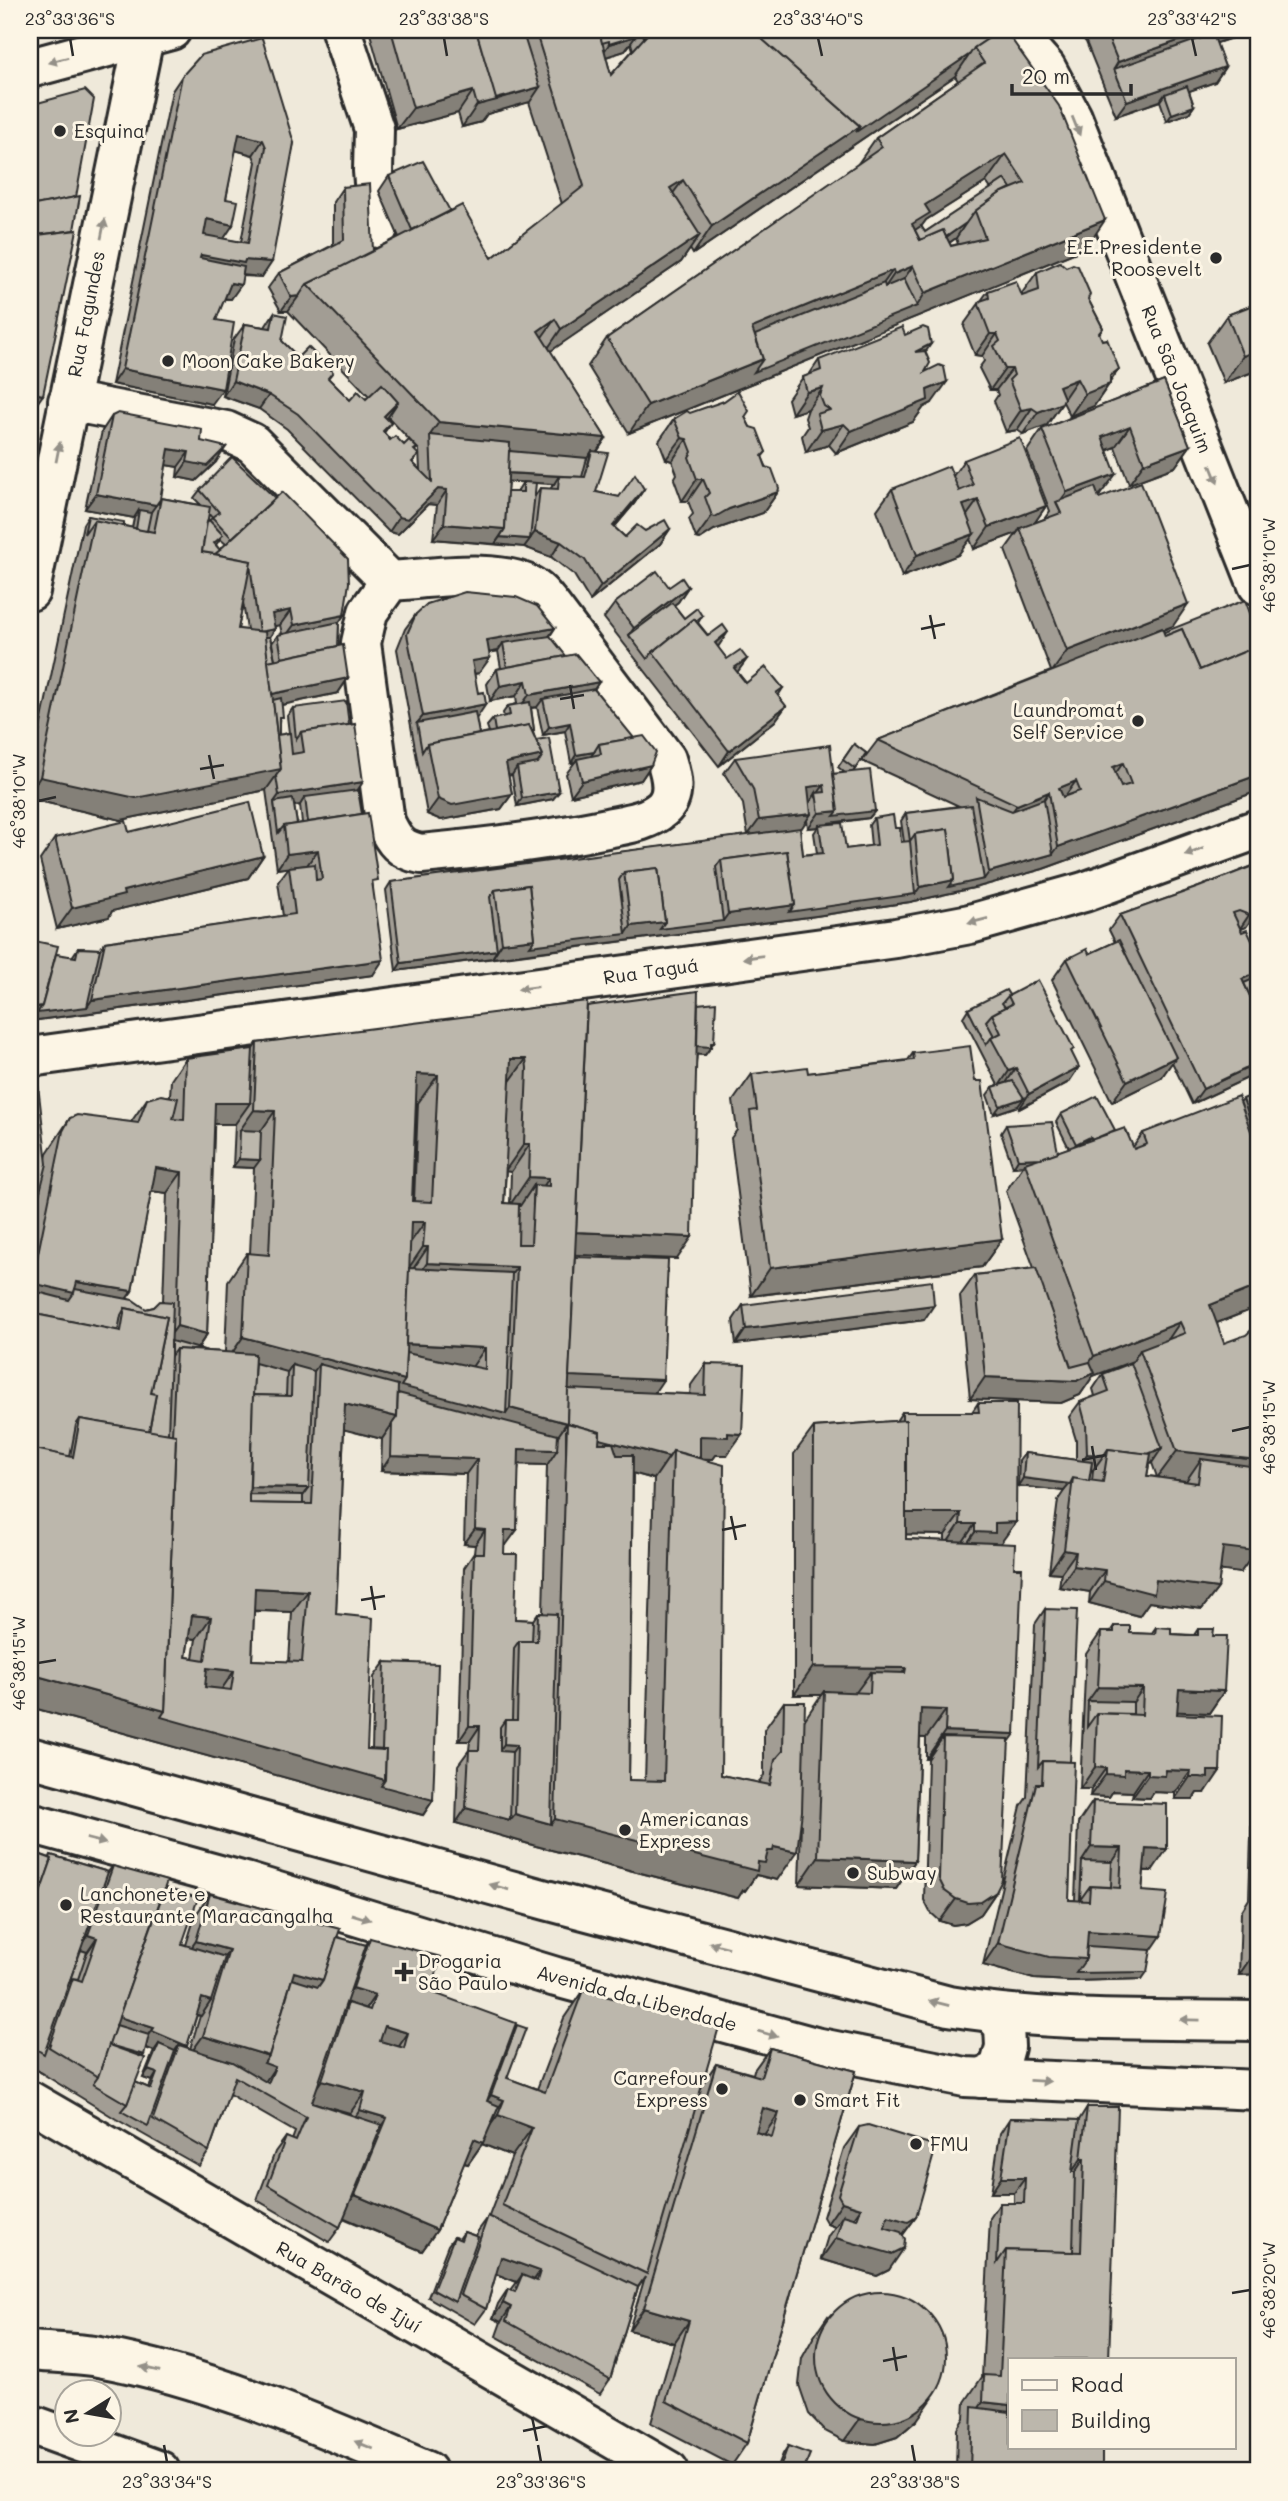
<svg xmlns="http://www.w3.org/2000/svg" width="1288" height="2501" viewBox="0 0 1288 2501" font-family="Mali,sans-serif">
  <style>
    .lines { fill: none; stroke-linecap: round; stroke-linejoin: round }
    .minor-casing { stroke: #2b2b2b; stroke-width: 44 }
    .major-casing { stroke: #2b2b2b; stroke-width: 44 }
    .highway-casing { stroke: #2b2b2b; stroke-width: 44 }
    .minor { stroke: #fcf5e5; stroke-width: 38 }
    .major { stroke: #fcf5e5; stroke-width: 38 }
    .highway { stroke: #fcf5e5; stroke-width: 38 }
    .wall { fill: #a29d94; stroke: #2b2b2b; stroke-width: 2; fill-rule: evenodd }
    .shaded-wall { fill: #848078; stroke: #2b2b2b; stroke-width: 2 }
    .building { fill: #bcb7ac; stroke: #2b2b2b; stroke-width: 2; fill-rule: evenodd }
    .oneway { fill: #949088 }
    .ticks { fill: none; stroke: #2b2b2b; stroke-width: 2.5 }
    .poi-dot { fill: #2b2b2b; stroke: #fcf5e5; stroke-width: 2.5 }
    .labels { text-anchor: middle; stroke-width: 6; stroke-linejoin: round; paint-order: stroke }
    .poi-label { font-size: 19px; fill: #2b2b2b; stroke: #fcf5e5; text-anchor: start }
    .street-label { font-size: 19px; fill: #2b2b2b; stroke: #fcf5e5 }
    .neatline { fill: none; stroke: #2b2b2b; stroke-width: 2.5 }
    .ticks-label { font-size: 18px; text-anchor: middle; fill: #2b2b2b }
  </style>
  <rect width="100%" height="100%" fill="#efe9da"/>
  <filter id="ink" filterUnits="userSpaceOnUse"><feTurbulence type="fractalNoise" baseFrequency=".0143" numOctaves="2"/><feDisplacementMap in="SourceGraphic" scale="14" xChannelSelector="R" yChannelSelector="G"/><feConvolveMatrix kernelMatrix="1 2 1 2 8 2 1 2 1" color-interpolation-filters="sRGB"/></filter>
  <g filter="url(#ink)">
    <g class="lines">
      <defs>
        <g id="minor">
          <path d="M341,30L374,129L373,171L378,228"/>
          <path d="M1012,30L1046,68L1072,117L1258,585"/>
          <path d="M30,68L171,30"/>
          <path d="M68,401L226,431L252,443L390,581C428,579 504,566 535,589C541,593 546,600 550,605L666,759C671,775 677,796 662,809C647,822 626,824 607,828C545,841 484,848 421,854C400,850 394,841 385,822L361,643L368,612L390,581"/>
          <path d="M30,591L144,37"/>
          <path d="M30,1057L896,938L970,924L1084,892L1258,829"/>
          <path d="M30,2101L669,2471"/>
        </g>
        <g id="major">
          <path d="M30,1757L546,1900L949,2006C1050,2023 1156,2019 1258,2021"/>
          <path d="M30,1823L245,1882L556,1977L815,2047L965,2077L1258,2090"/>
          <path d="M982,2078L999,2069L1005,2047L1004,2026L992,2013"/>
        </g>
        <g id="highway">
          <path d="M30,2351C53,2353 77,2353 99,2357C214,2378 321,2426 427,2471"/>
          <path d="M30,2424L160,2471"/>
        </g>
      </defs>
      <!-- minor casing -->
      <use href="#minor" class="minor-casing"/>
      <!-- major casing -->
      <use href="#major" class="major-casing"/>
      <!-- highway casing -->
      <use href="#highway" class="highway-casing"/>
      <!-- minor -->
      <use href="#minor" class="minor"/>
      <!-- major -->
      <use href="#major" class="major"/>
      <!-- highway -->
      <use href="#highway" class="highway"/>
    </g>
    <!-- wall -->
    <g class="wall">
      <path d="M369,30H995L1086,248L629,433L588,366L607,338L857,165L876,138L958,81L955,76L693,254L690,249L681,262L550,351L606,438L597,452L596,492L619,497L644,489L634,504L614,527L625,537L645,531L670,529L660,544L590,601L574,575L551,557L525,547L433,539L437,505L428,504L398,534L389,532L287,429L259,409L223,396L234,339L245,324L265,327L274,313L282,341L298,357L328,378L350,400L366,399L369,396L288,311H281L268,288L279,273L333,245V202L343,187L373,251L399,237L379,191L389,176L450,211L492,258L562,204L529,102L487,114L481,122L462,127L458,113L397,129ZM631,43L633,50L611,75L606,57L625,51ZM986,182L991,189L925,232L921,226L926,220ZM956,238L958,244L951,246L949,243ZM388,417L419,450L420,470L413,463L415,451L417,448L390,440L384,433L391,423L386,418ZM508,481L554,484L550,489L540,488L535,496L523,482L518,490V492H507Z"/>
      <path d="M1073,30H1256L1216,43L1225,67L1215,82L1189,91L1194,106L1189,113L1167,121L1160,101L1116,116L1086,42Z"/>
      <path d="M182,76L294,143L262,277L242,276L231,299H224L216,320L212,404L112,384L172,91ZM235,150L253,155L256,162L241,242L223,239L226,199Z"/>
      <path d="M1037,272L1088,299L1103,328L1099,334L1110,383L1094,406L1070,416L1063,402L1047,425L1023,434L1017,430L1006,432L994,401L998,395L996,390H990L979,368L984,361L982,356L975,355L964,327L965,323L988,291L1022,296V293Z"/>
      <path d="M1258,303V370L1224,383L1207,343L1227,315Z"/>
      <path d="M905,335L925,353V372L932,403L924,407L913,422L836,453L829,445L806,452L802,436L808,427L805,418L808,409L792,414L788,399L803,377L809,375L819,360Z"/>
      <path d="M1164,381L1190,446L1175,467L1129,484L1115,447L1107,451L1100,495L1098,496L1173,626L1163,630L1164,632L1258,634V791L1043,869L978,887L910,902L816,916L396,971L386,890L391,882L781,831L748,835L743,804L724,773L735,758L833,774L845,773L838,767L854,744L866,753L853,772L875,811L869,818L828,824L846,849L871,846L869,825L874,818L895,828L901,842H904L901,821L906,813L959,806L862,761L878,740L1051,671L1005,550L1017,533L974,549L970,539L958,555L902,577L877,510L892,489L953,476L964,460L1046,506L1034,523L1044,519L1050,511L1027,451L1042,429ZM807,820L808,828L818,827L814,833L817,853L803,855L800,829Z"/>
      <path d="M690,413L745,417L750,427L766,452L762,457L778,492L763,513L714,530L700,539L696,538L689,519L693,514L688,501H682L674,479L677,474L672,461L666,459L659,441L674,419Z"/>
      <path d="M112,416L201,441L216,462L196,481L177,477L178,467L166,465L161,498L201,505L194,498L200,490L344,615L339,622L338,646L348,678L338,693L281,705L279,723V735L289,733L287,716L293,708L358,790L373,887V975L30,1021L56,954L72,957L78,948L100,949L105,942L283,916L278,882L289,867L277,869L266,790L121,820L30,799V776L83,524L88,516L132,528L134,518L85,509L102,431ZM209,514L212,518L207,522ZM220,539L226,544L220,550L216,545ZM243,602L247,630L238,629ZM280,625L282,634L278,635L272,643L275,660L270,637L275,629L274,626ZM300,805L302,823L297,824L294,806Z"/>
      <path d="M669,587H688L678,602L674,605L684,618L702,616L698,623L727,659H747L737,672L746,683L783,688L778,696L786,706L775,721L719,766L604,618L615,603Z"/>
      <path d="M416,614L555,628L550,636L566,656L599,682L594,689L651,765L641,780L571,796L566,774L575,762L571,763L565,731L543,735L537,707L531,708L534,730L533,732L553,799L517,806L512,775H508L512,794L501,809L441,820L427,814L397,649L405,629ZM498,651L501,668L497,669L487,684L490,701L516,696L517,704L508,706L503,713L504,717L493,719L487,726L489,732L479,734L476,719L474,674L479,673L489,653Z"/>
      <path d="M129,832L263,856L248,878L112,911L109,917L57,929L40,860L55,838Z"/>
      <path d="M1258,864V924L1254,915L1246,927L1241,929L1258,1073L1192,1104L1172,1062L1161,1078L1112,1102L1052,980L1067,959L1089,954L1115,942L1109,930L1120,915L1199,887Z"/>
      <path d="M1258,932V946L1254,937Z"/>
      <path d="M1009,995L1072,1053L1069,1082L1019,1109L1018,1106L994,1114L987,1095L993,1087L998,1085L963,1017L968,1009Z"/>
      <path d="M698,1004L709,1050L705,1055L697,1054L677,1259L575,1254V1257L654,1393L690,1394L691,1385L706,1364L727,1455H716L713,1459L701,1458L721,1775L759,1783L764,1775V1730L784,1702L805,1719L821,1695H794V1454L814,1427L896,1421L902,1412H972L978,1403L1001,1543L1008,1743L996,1892L981,1914L966,1923L953,1925L940,1921L930,1912L924,1900L928,1759H926V1738H920L915,1861L896,1889L799,1885L801,1823L777,1880L756,1875L745,1891L743,1890L738,1898L536,1846L456,1823L458,1765L469,1750L470,1741H459L464,1568L474,1553L475,1545L464,1544L466,1474L381,1471L382,1439L344,1429L336,1614L367,1749H372L374,1677L385,1662L433,1800L423,1815L370,1801L30,1707V1240L39,1193L35,1211L30,1218V1086L46,1159L47,1153L70,1118L131,1122L147,1099L170,1096L171,1080L186,1058L253,1049L257,1043L587,1006ZM416,1103H418L414,1201H412ZM214,1124H235L233,1167L254,1168L250,1253H247L228,1281L225,1352L207,1351L198,1348L207,1334ZM506,1171L511,1172L510,1204L504,1203ZM151,1191L167,1193L163,1301L154,1307L146,1309L127,1298L132,1291ZM519,1464L547,1465L543,1613H538L533,1620L515,1619L504,1554V1545H506ZM633,1473L654,1479L645,1781L629,1780ZM906,1534L945,1535V1541L906,1539ZM254,1611L292,1612L289,1662L252,1660ZM189,1638L196,1639L193,1658L186,1657Z"/>
      <path d="M913,1053L975,1081L1002,1239L982,1267L751,1296L731,1138L737,1130L733,1101L752,1074L808,1073L908,1060Z"/>
      <path d="M1258,1093V1307L1217,1323L1249,1488L1258,1489V1548L1240,1573L1220,1570L1218,1588L1202,1609L1149,1602L1139,1616L1089,1603L1090,1592L1059,1587L1061,1573L1049,1572L1058,1500L1064,1491L1018,1486L1019,1461L1025,1453L1076,1460V1440L1069,1417L1080,1402L1095,1396L1093,1389L1103,1374L1131,1363L1133,1361L1093,1376L1080,1395L1061,1403L970,1399L960,1296L975,1275L1034,1268L1006,1191L1023,1166L1013,1167L1001,1133L1006,1125L1058,1152L1069,1148L1056,1122L1061,1114L1114,1132L1133,1147L1143,1133L1240,1102L1243,1099ZM1152,1463L1157,1477L1147,1476L1149,1464ZM1091,1470H1093L1092,1481H1089Z"/>
      <path d="M743,1305L924,1320L736,1344L733,1320Z"/>
      <path d="M1045,1609L1070,1762L1069,1900H1075L1078,1823L1093,1801L1152,1871H1144L1142,1891L1151,1950L1142,1979L1071,1981L1034,1979L983,1965L1021,1806L1027,1797L1035,1624Z"/>
      <path d="M1114,1626L1130,1633L1151,1634L1156,1627L1171,1634L1194,1635L1198,1629L1213,1636L1224,1691L1209,1713L1178,1711L1177,1714L1205,1793H1197L1193,1799H1175V1793L1154,1792L1150,1798L1132,1797L1133,1792L1113,1791L1109,1797L1090,1796L1091,1789H1080L1086,1654L1101,1632H1110Z"/>
      <path d="M1258,1641V1671H1256L1257,1643Z"/>
      <path d="M1258,1704V1974L1239,1975L1241,1912L1249,1899L1255,1709Z"/>
      <path d="M30,1851L50,1858L51,1855L108,1872L113,1866L165,1888L182,1944L186,1945L195,1916L210,1894L337,1937L366,1945L370,1938L431,1992L512,2032L517,2025L507,2078L537,2089L564,2018L583,1990L703,2083L716,2064L753,2074L754,2070L770,2048L856,2071L747,2443L732,2465L651,2423L674,2343L629,2330L645,2277L638,2287L610,2379L600,2394L496,2336L501,2322L493,2318L498,2304L508,2289L511,2290L517,2282L496,2274L486,2309L475,2324L428,2297L448,2245L454,2237L459,2239L464,2232L476,2236L478,2231L489,2216L512,2156L482,2144L468,2164L464,2163L437,2230L422,2251L343,2218L340,2227L329,2242L257,2200L275,2152L286,2137L292,2140L295,2132L229,2094L209,2151L199,2166L116,2119L30,2066ZM197,2015L200,2016L190,2049L186,2048ZM145,2048L154,2051L143,2078L152,2081L149,2088L135,2082Z"/>
      <path d="M1087,2107L1109,2359H1010L1102,2471H956L957,2429L964,2418L965,2402L982,2377L990,2218L1000,2203H1014V2193H991L1000,2133L1010,2118L1079,2120Z"/>
      <path d="M859,2127L916,2217L903,2235L889,2270L877,2276L821,2259L828,2236L835,2227L827,2224L823,2217L844,2148Z"/>
      <path d="M828,2316L917,2420L897,2437L875,2444L844,2441L825,2431L809,2414L799,2385L802,2358L813,2338Z"/>
      <path d="M788,2446L803,2471H776L783,2454Z"/>
    </g>
    <!-- shaded-wall -->
    <g class="shaded-wall">
      <path d="M1209,30H1256L1205,47L1114,69L1118,62Z"/>
      <path d="M636,36L625,51L599,59L609,44Z"/>
      <path d="M970,54L955,76L693,254L712,226L860,126Z"/>
      <path d="M1225,67L1215,82L1167,99L1165,94L1160,101L1116,116L1127,101Z"/>
      <path d="M540,87L530,102L487,114L481,122L462,127L477,105Z"/>
      <path d="M473,91L458,113L397,129L413,108Z"/>
      <path d="M1194,106L1189,113L1167,121L1172,114Z"/>
      <path d="M239,134L263,140L253,155L228,148Z"/>
      <path d="M1006,154L986,182L926,220L911,241L903,237L925,205Z"/>
      <path d="M683,180L663,207L670,188Z"/>
      <path d="M207,219L233,225L223,240L197,234Z"/>
      <path d="M1105,220L1086,248L629,433L648,405L763,359L917,306L925,293Z"/>
      <path d="M966,223L956,238L925,260L935,245Z"/>
      <path d="M700,235L681,262L542,357L561,329Z"/>
      <path d="M201,255L245,260L272,262L262,277L190,270Z"/>
      <path d="M913,266L893,294L875,302L894,274Z"/>
      <path d="M893,270L873,298L747,350L752,328Z"/>
      <path d="M231,283L241,285L231,299L220,298Z"/>
      <path d="M299,296L288,311H281L291,297Z"/>
      <path d="M555,319L535,347L538,331Z"/>
      <path d="M990,334H997L982,356L975,355Z"/>
      <path d="M931,344L916,366L915,352Z"/>
      <path d="M1258,350V370L1224,383L1243,356Z"/>
      <path d="M122,369L223,389L212,404L112,384Z"/>
      <path d="M1005,369H1012L996,390H990Z"/>
      <path d="M1119,369L1094,406L1070,416L1085,394Z"/>
      <path d="M1077,379L1062,401L1059,386Z"/>
      <path d="M233,381L269,395L259,409L223,396Z"/>
      <path d="M947,382L932,403L924,407L913,422L836,453L851,431L927,390Z"/>
      <path d="M823,388L808,409L792,414L807,392Z"/>
      <path d="M30,392L43,395L30,413Z"/>
      <path d="M398,402L388,417L374,431L384,416Z"/>
      <path d="M1062,403L1047,425L1023,434L1038,412Z"/>
      <path d="M1032,408L1017,430L1006,432L1021,410Z"/>
      <path d="M439,422L606,438L588,464L592,451L582,466L430,435Z"/>
      <path d="M844,424L829,445L806,452L821,430Z"/>
      <path d="M1130,426L1115,447L1086,458L1102,437Z"/>
      <path d="M682,438L687,439L672,461L666,459Z"/>
      <path d="M1190,446L1175,467L1129,484L1144,463Z"/>
      <path d="M226,447L216,462L196,481L177,477L187,462Z"/>
      <path d="M169,449L189,452L178,467L159,464Z"/>
      <path d="M503,473L559,476L554,484L498,481Z"/>
      <path d="M1116,474L1100,495L1060,511L1057,505L1067,492Z"/>
      <path d="M697,479H703L688,501H682Z"/>
      <path d="M438,489L447,490L437,505L428,504L398,534L389,532L399,517Z"/>
      <path d="M644,489L634,504L603,541L613,526Z"/>
      <path d="M778,492L763,513L714,530L700,539L696,538L712,516L729,509Z"/>
      <path d="M96,494L156,505L145,520L139,510L134,518L85,509Z"/>
      <path d="M978,500L963,521V505Z"/>
      <path d="M1046,506L1031,528H1020L1017,533L974,549L989,527Z"/>
      <path d="M444,524L505,529L495,544L433,539Z"/>
      <path d="M670,529L660,544L590,601L601,586Z"/>
      <path d="M535,532L561,542L551,557L524,547Z"/>
      <path d="M974,534L958,555L902,577L917,555Z"/>
      <path d="M500,537L530,539L524,547L495,544Z"/>
      <path d="M688,587L678,602L630,637L629,635L634,628Z"/>
      <path d="M1188,604L1173,626L1052,672L1067,651Z"/>
      <path d="M291,610L280,625L262,629L272,614Z"/>
      <path d="M344,615L334,630L283,640L294,625Z"/>
      <path d="M555,628L544,643H503L498,651L476,655L487,640Z"/>
      <path d="M275,629L265,644L259,632Z"/>
      <path d="M728,632L718,647L715,643Z"/>
      <path d="M490,658L479,673L461,676L472,661Z"/>
      <path d="M747,659L736,674L734,668Z"/>
      <path d="M348,678L338,693L263,709L267,695Z"/>
      <path d="M526,681L516,696L490,701L500,686Z"/>
      <path d="M599,682L589,697L543,699L537,707L518,710L529,695Z"/>
      <path d="M486,704L476,719L417,723L423,716Z"/>
      <path d="M786,706L775,721L719,766L729,751Z"/>
      <path d="M570,723L565,731L543,735L549,727Z"/>
      <path d="M594,752L589,759H577L575,762L571,763L576,755Z"/>
      <path d="M543,755L533,770L517,767L512,775L495,778L506,763Z"/>
      <path d="M1123,763L1108,784L1113,767Z"/>
      <path d="M651,765L641,780L571,796L582,781Z"/>
      <path d="M281,769L266,790L121,820L30,799V792L40,777Z"/>
      <path d="M1258,775V791L1043,869L978,887L910,902L816,916L492,958L502,943L535,939L626,934L631,926L665,922L723,921L728,914L795,905L915,894L920,887L954,880L984,879L989,872L1053,854L1058,847Z"/>
      <path d="M1076,781L1060,803L1059,788Z"/>
      <path d="M363,782L353,797H305L300,805L275,809L274,802L279,795Z"/>
      <path d="M824,785L816,796V793L811,801L798,802L808,787Z"/>
      <path d="M559,792L553,799L517,806L522,798Z"/>
      <path d="M1049,792L1034,814L1002,826L1017,805Z"/>
      <path d="M512,794L501,809L441,820L427,814L438,799Z"/>
      <path d="M838,811H875L869,818L829,823L827,826L819,825L818,827L808,828L819,813Z"/>
      <path d="M811,814L801,829L748,835L759,820Z"/>
      <path d="M318,850L307,865L277,869L287,854Z"/>
      <path d="M263,856L248,878L112,911L109,917L57,929L72,908L123,891Z"/>
      <path d="M1257,912L1246,927L1239,930L1249,915Z"/>
      <path d="M497,950L492,958L396,971L401,963Z"/>
      <path d="M383,960L373,975L30,1021V1008L42,1006L87,1007L92,1000Z"/>
      <path d="M1258,972V983L1239,991L1242,979Z"/>
      <path d="M714,1042L705,1055L682,1054L687,1046Z"/>
      <path d="M1176,1057L1161,1078L1112,1102L1127,1081Z"/>
      <path d="M511,1059H526L506,1087Z"/>
      <path d="M1258,1063V1073L1192,1104L1203,1089Z"/>
      <path d="M1079,1067L1069,1082L1019,1109L1029,1094Z"/>
      <path d="M1016,1068L1006,1083L999,1086L1009,1071Z"/>
      <path d="M417,1074L438,1075L418,1103L398,1102Z"/>
      <path d="M1024,1098L1018,1106L994,1114L1000,1106Z"/>
      <path d="M215,1103H250L235,1124H200Z"/>
      <path d="M254,1110L275,1111L256,1138L240,1130Z"/>
      <path d="M1090,1137L1084,1144L1070,1151L1076,1144Z"/>
      <path d="M1257,1138L1258,1149L1247,1153Z"/>
      <path d="M524,1144H530L511,1172L505,1171Z"/>
      <path d="M1059,1157L1025,1163L1023,1166L1013,1167L1018,1159Z"/>
      <path d="M239,1159L260,1160L254,1168L233,1167Z"/>
      <path d="M156,1168L182,1172L167,1193L141,1190Z"/>
      <path d="M529,1177L549,1178L533,1202L534,1185L520,1206L510,1205Z"/>
      <path d="M30,1210L35,1211L30,1218Z"/>
      <path d="M411,1222H425L405,1250Z"/>
      <path d="M572,1232L692,1237L677,1259L557,1254Z"/>
      <path d="M1002,1239L982,1267L751,1296L770,1268Z"/>
      <path d="M423,1247H428L409,1275H404Z"/>
      <path d="M427,1263L517,1267L497,1294L408,1291Z"/>
      <path d="M77,1282L132,1291L116,1313L30,1308V1286L32,1283Z"/>
      <path d="M1258,1286V1307L1191,1333L1210,1305Z"/>
      <path d="M934,1305L924,1320L736,1344L746,1329Z"/>
      <path d="M1180,1322L1161,1350H1140L1133,1361L1093,1376L1080,1395L1061,1403L970,1399L985,1377L1077,1381L1094,1356Z"/>
      <path d="M177,1326L207,1334L192,1356L176,1349L167,1340Z"/>
      <path d="M243,1337L405,1380L506,1414L510,1408L567,1423L548,1450H557L547,1465L509,1464L319,1364L304,1386L292,1365L282,1380L224,1365Z"/>
      <path d="M402,1344L485,1348L470,1370L401,1367Z"/>
      <path d="M565,1375L663,1380L648,1402L564,1398Z"/>
      <path d="M345,1404L397,1417L382,1439L330,1426Z"/>
      <path d="M566,1430L669,1457L654,1479L566,1455Z"/>
      <path d="M728,1433L742,1434L727,1455H716L713,1459L685,1458L700,1436Z"/>
      <path d="M1162,1448L1152,1463L1123,1474L1105,1472Z"/>
      <path d="M1177,1451L1258,1460V1484L1248,1489L1201,1459L1186,1481L1157,1478Z"/>
      <path d="M1087,1454L1104,1455L1093,1470L1077,1469Z"/>
      <path d="M391,1456L477,1459L466,1474L381,1471Z"/>
      <path d="M1023,1478L1070,1484L1064,1491L1018,1486Z"/>
      <path d="M245,1487L309,1488L298,1503L240,1502Z"/>
      <path d="M904,1513H961L945,1535L889,1534Z"/>
      <path d="M1016,1522L1000,1544L960,1554L975,1532L995,1523Z"/>
      <path d="M960,1524H975L960,1546H945Z"/>
      <path d="M475,1529L485,1530L475,1545L464,1544Z"/>
      <path d="M505,1530H517L506,1545H494Z"/>
      <path d="M1258,1531V1548L1240,1573L1208,1569L1223,1547Z"/>
      <path d="M1064,1550L1076,1552L1061,1573L1049,1572Z"/>
      <path d="M1074,1566L1105,1570L1090,1592L1059,1587Z"/>
      <path d="M1156,1580L1218,1588L1202,1609L1149,1602L1139,1616L1089,1603L1104,1581Z"/>
      <path d="M255,1588L308,1591L292,1612L240,1610Z"/>
      <path d="M192,1615L211,1617L196,1639L177,1637Z"/>
      <path d="M813,1667L906,1668L886,1695L871,1672L854,1695L824,1691L821,1695H794Z"/>
      <path d="M207,1668L234,1671L219,1693L192,1689Z"/>
      <path d="M30,1674L165,1711L385,1780L433,1800L423,1815L370,1801L30,1707Z"/>
      <path d="M1098,1687L1143,1688L1128,1710L1088,1701Z"/>
      <path d="M1179,1689L1224,1691L1209,1713L1163,1711Z"/>
      <path d="M921,1709L946,1710L926,1738L902,1737Z"/>
      <path d="M469,1726H480L470,1741H459Z"/>
      <path d="M945,1731L1015,1734L995,1761L943,1737L928,1759H926Z"/>
      <path d="M504,1744L517,1745L502,1767L489,1766Z"/>
      <path d="M1095,1767L1106,1768L1091,1789H1080Z"/>
      <path d="M1124,1769L1148,1770L1133,1792L1113,1791L1109,1797L1090,1796L1106,1774Z"/>
      <path d="M1166,1770L1191,1771L1175,1793L1154,1792L1150,1798L1132,1797L1148,1775Z"/>
      <path d="M1208,1771H1220L1205,1793H1197L1193,1799H1175L1190,1777Z"/>
      <path d="M466,1808L510,1820L515,1814L551,1824L555,1819L768,1851L774,1847L797,1852L777,1880L756,1875L745,1891L743,1890L738,1898L536,1846L456,1823Z"/>
      <path d="M1091,1847L1122,1848L1107,1870L1082,1861Z"/>
      <path d="M1146,1848L1167,1849L1152,1871L1130,1870Z"/>
      <path d="M818,1857L915,1861L896,1889L799,1885Z"/>
      <path d="M996,1892L981,1914L966,1923L953,1925L940,1921L956,1899Z"/>
      <path d="M1088,1931L1161,1936L1146,1958L1077,1953Z"/>
      <path d="M88,1935L97,1938L82,1960L78,1949Z"/>
      <path d="M196,1941L229,1950L214,1972L181,1962Z"/>
      <path d="M998,1943L1086,1959L1147,1972L1142,1979L1071,1981L1034,1979L983,1965Z"/>
      <path d="M1258,1947V1974L1239,1975Z"/>
      <path d="M294,1972L323,1980L307,2002L284,1995Z"/>
      <path d="M353,1988L375,1995L360,2017L348,2003L342,2011L338,2009Z"/>
      <path d="M202,1998L211,2001L201,2016L192,2013Z"/>
      <path d="M117,2016L154,2028L143,2043L109,2032Z"/>
      <path d="M385,2026L408,2033L393,2055L370,2047Z"/>
      <path d="M152,2031L187,2046L177,2061L179,2045L170,2058L159,2044L154,2051L142,2046Z"/>
      <path d="M203,2036L269,2056L275,2067L265,2082L188,2057Z"/>
      <path d="M107,2044L144,2055L138,2063Z"/>
      <path d="M148,2070L157,2073L152,2081L143,2078Z"/>
      <path d="M322,2080L365,2092L350,2113L307,2101Z"/>
      <path d="M491,2095L504,2100L484,2128L472,2123Z"/>
      <path d="M763,2108L779,2113L764,2135L748,2130Z"/>
      <path d="M360,2110L387,2118L371,2140L345,2132Z"/>
      <path d="M498,2115L532,2128L512,2156L482,2144L468,2164L458,2161L474,2139L479,2141Z"/>
      <path d="M1081,2159H1084L1065,2187H1061Z"/>
      <path d="M1001,2178H1025L1014,2193H991Z"/>
      <path d="M355,2195L437,2230L422,2251L340,2216Z"/>
      <path d="M842,2202L861,2208L845,2230L843,2215L835,2227L827,2224Z"/>
      <path d="M888,2216L916,2217L900,2238H873Z"/>
      <path d="M836,2238L904,2248L889,2270L877,2276L821,2259Z"/>
      <path d="M501,2257L540,2271L530,2286L522,2275L517,2282L491,2272Z"/>
      <path d="M503,2303L511,2307L501,2322L493,2318Z"/>
      <path d="M644,2308L689,2321L674,2343L629,2330Z"/>
      <path d="M932,2399L917,2420L897,2437L875,2444L844,2441L859,2420Z"/>
      <path d="M983,2402L1010,2405V2435L972,2418Z"/>
      <path d="M780,2468L790,2471H777Z"/>
    </g>
    <!-- building -->
    <g class="building">
      <path d="M391,30H476L497,100L477,105L473,91L413,108Z"/>
      <path d="M476,30H522L540,87L496,99Z"/>
      <path d="M535,30H599L611,75L651,30H752L860,126L712,226L683,180L670,188L700,235L561,329L555,319L538,331L606,438L439,422L307,284L462,205L492,258L584,186Z"/>
      <path d="M599,30H634L636,36L609,44V41L602,43Z"/>
      <path d="M642,30H651L644,37Z"/>
      <path d="M752,30H995L998,32L974,48L970,54L856,132L860,126Z"/>
      <path d="M1001,30H1005L1059,106L1105,220L925,293L913,266L894,274L893,270L752,328L763,359L648,405L607,338L882,147L876,138L984,63L974,48ZM1006,154L1025,183L1000,193L975,211L985,238L951,246L943,230L920,240L912,224L930,213L925,205Z"/>
      <path d="M1105,30H1209L1118,62Z"/>
      <path d="M1213,34L1225,67L1127,101L1114,69Z"/>
      <path d="M262,38L294,143L272,262L245,260L244,263L201,255L200,258L244,267L241,285L231,283L216,320L234,323L223,389L122,369L182,76L201,55ZM239,134L263,140L266,147L248,243L204,235L207,219L233,225L238,201L226,199Z"/>
      <path d="M1187,86L1194,106L1172,114L1165,94Z"/>
      <path d="M85,90L94,99L76,197L30,206V105Z"/>
      <path d="M423,161L450,211L412,230L389,176Z"/>
      <path d="M1005,179L1011,188L1000,193L975,211L966,223L946,237L943,230L920,240L915,230L921,226L925,232Z"/>
      <path d="M370,184L373,251L307,284L299,296L291,297L279,273L344,240L343,187Z"/>
      <path d="M80,196L74,230L30,236V206Z"/>
      <path d="M77,230L43,395L30,392V236Z"/>
      <path d="M1060,262L1066,267L1073,264L1078,266L1090,294L1088,299L1103,328L1099,333L1102,340L1107,339L1119,369L1110,376V384L1085,394L1077,379L1059,386L1064,398L1062,403L1038,412L1032,408L1021,410L1009,380L1014,375L1012,369H1005L994,346L1000,341L997,334H990L979,305L980,301L989,298L988,291L1016,281L1022,296L1039,290L1037,272Z"/>
      <path d="M904,279L917,306L754,372L763,359L755,335L884,283L885,287Z"/>
      <path d="M1258,303V350L1243,356L1227,315Z"/>
      <path d="M274,313L287,316L282,341L298,357L308,347L333,372L328,378L350,400L358,391L366,399L382,384L398,402L384,416L391,423L383,431L390,440L395,436L404,445L409,440L417,448L414,450L419,455L412,462L432,482L430,435L510,443L505,529L444,524L447,490L438,489L408,519L399,517L298,414L269,395L233,381L245,324L271,328Z"/>
      <path d="M902,327L905,335L923,327L928,329L931,344L915,352L925,351L930,363L925,372L939,365L944,367L947,382L927,390L928,400L851,431L844,424L821,430L817,414L830,410L824,406L820,396L823,388L807,392L803,377L821,370L819,360Z"/>
      <path d="M1164,381L1190,446L1144,463L1130,426L1102,437L1116,474L1067,492L1042,429Z"/>
      <path d="M738,391L749,411L745,417L750,427L757,429L766,452L762,456L766,467L772,469L779,488L778,492L729,509L715,517L712,516L705,497L709,493L703,479H697L689,457L692,452L687,439L682,438L674,419L687,411L690,413L724,401Z"/>
      <path d="M30,406L34,407L30,428Z"/>
      <path d="M118,413L202,429L201,441L226,447L207,466L187,462L189,452L169,449L159,505L161,498L156,505L96,494L112,416Z"/>
      <path d="M1020,438L1046,506L989,527L978,500L963,505L974,534L917,555L892,489L949,466L959,491L973,485L964,460Z"/>
      <path d="M509,451L587,458L582,477L508,473Z"/>
      <path d="M592,451L608,453L596,492L619,497L635,474L644,489L613,526L625,537L637,525L645,531L665,520L670,529L601,586L585,560L561,542L535,532L540,488L558,489L559,476L585,477Z"/>
      <path d="M232,457L275,498L232,538L212,517L219,512L200,490Z"/>
      <path d="M523,482L536,483L530,539L500,537L505,529L507,492H523Z"/>
      <path d="M1141,482L1188,604L1067,651L1020,528L1061,513L1056,502L1095,487L1099,498Z"/>
      <path d="M282,492L348,559L349,583L344,615L294,625L291,610L272,614L275,629L259,632L250,564L251,561L215,554Z"/>
      <path d="M161,498L210,507L202,552L251,561L238,629L265,632L281,769L136,798L40,777L94,520L154,532Z"/>
      <path d="M139,510L151,512L147,531L136,529Z"/>
      <path d="M88,516L124,522V526L94,520L84,534Z"/>
      <path d="M209,520L223,535L214,543L220,550L215,554L202,552L207,522Z"/>
      <path d="M657,571L669,587L682,578L688,587L634,628L615,603Z"/>
      <path d="M465,592L516,597L537,606L555,628L487,640L490,658L472,661L478,693L484,692L486,704L423,716L407,634L416,614L427,604Z"/>
      <path d="M1245,600L1258,634V646L1200,670L1182,629L1165,636L1164,632Z"/>
      <path d="M672,603L684,618L697,608L702,616L696,621L694,619L653,652L647,659L629,635Z"/>
      <path d="M694,619L708,636L723,625L728,632L715,643L727,659L740,650L747,659L734,668L746,683L766,667L783,688L776,693L786,706L729,751L653,652Z"/>
      <path d="M339,622L338,646L282,658L278,635Z"/>
      <path d="M1162,628L1165,636L1182,629L1200,670L1258,646V775L1058,847L1049,792L1017,805L878,740ZM1123,763L1131,784L1121,787L1113,767ZM1076,781L1080,791L1063,797L1059,788Z"/>
      <path d="M550,636L566,656L507,667L503,643Z"/>
      <path d="M265,637H270L275,660L268,661Z"/>
      <path d="M343,645L348,678L272,694L268,661Z"/>
      <path d="M576,654L599,682L529,695L526,681L500,686L497,669Z"/>
      <path d="M594,689L634,738L599,744L594,752L576,755L570,723L549,727L543,699Z"/>
      <path d="M281,698L283,717H279V735H277L273,700Z"/>
      <path d="M346,701L349,725L301,732L296,739L293,708Z"/>
      <path d="M530,702L534,730H532L529,725L495,731L493,719L510,715L508,706Z"/>
      <path d="M475,712L479,734L427,744L422,752L417,723Z"/>
      <path d="M355,724L363,782L279,795L276,776L281,769L277,735L290,733L292,754L304,752L301,732Z"/>
      <path d="M529,725L543,755L506,763L512,794L452,805L438,799L427,744Z"/>
      <path d="M644,736L656,752L651,765L582,781L577,759L601,754L599,744Z"/>
      <path d="M549,738L559,792L522,798L517,767L538,763L543,755L536,740Z"/>
      <path d="M854,744L866,753L855,769L843,760Z"/>
      <path d="M830,745L838,811L819,813L816,793L825,792L824,785L808,787L811,814L759,820L753,789L735,758Z"/>
      <path d="M870,770L875,811L834,816L838,811L833,774Z"/>
      <path d="M358,790L362,814L308,822L305,797Z"/>
      <path d="M976,797L1012,811L1044,799L1053,854L989,872Z"/>
      <path d="M293,799L297,824L284,826L278,833L274,802Z"/>
      <path d="M250,802L263,856L123,891L124,895L72,908L55,838L126,821L129,832Z"/>
      <path d="M971,805L984,879L949,887L954,880L948,829L915,834L910,841L906,813Z"/>
      <path d="M368,813L378,880L372,881L383,960L92,1000L105,942L295,914L289,867L315,864L316,880L322,879L318,850L287,854L284,826Z"/>
      <path d="M893,815L895,828H900L901,842L910,841L915,894L789,912L795,905L787,851L721,860L716,867L723,921L660,929L665,922L658,868L624,872L619,880L626,934L530,946L535,939L529,885L495,890L490,897L497,950L401,963L391,882L800,828L803,855L823,853L819,825L842,823L846,849L877,845L874,818Z"/>
      <path d="M948,829L954,880L920,887L915,834Z"/>
      <path d="M787,851L795,905L728,914L721,860Z"/>
      <path d="M1258,864V907L1257,912L1249,915L1239,911L1233,913L1242,932L1247,930L1258,953V972L1242,979L1258,1013V1063L1203,1089L1120,915L1199,887Z"/>
      <path d="M658,868L665,922L631,926L624,872Z"/>
      <path d="M529,885L535,939L502,943L495,890Z"/>
      <path d="M30,940L58,946L42,1006L30,1008Z"/>
      <path d="M1119,940L1176,1057L1127,1081L1067,959L1087,949L1089,954Z"/>
      <path d="M78,948L100,949L87,1007L37,1013L42,1006L56,954L76,957Z"/>
      <path d="M1258,977V1013L1244,983Z"/>
      <path d="M1038,980L1074,1049L1071,1051L1079,1067L1029,1094L1016,1068L1009,1071L991,1038L1001,1033L992,1014L1012,1004L1008,996Z"/>
      <path d="M1006,990L1009,995L1002,1003L1005,1007L992,1014L986,1021L994,1036L991,1038L986,1045L968,1009Z"/>
      <path d="M698,991L692,1237L576,1232L587,1006Z"/>
      <path d="M587,1001L567,1423L510,1408L517,1267L427,1263L428,1247H423L425,1222H411L405,1380L243,1337L247,1253L269,1255L275,1111L254,1110L257,1043ZM511,1059H526L527,1068L524,1144H530L529,1177L549,1178V1186L534,1185L531,1244H518L519,1204L504,1203ZM417,1074L438,1075L432,1202L412,1201Z"/>
      <path d="M716,1002L714,1042L711,1043V1047L697,1046L698,1004Z"/>
      <path d="M970,1046L975,1081H982L1002,1239L770,1268L750,1111L757,1110L752,1074L807,1067L808,1073L914,1060L913,1053Z"/>
      <path d="M253,1049L250,1103H215L207,1334L177,1326L182,1172L156,1168L132,1291L77,1282L74,1293L32,1283L63,1131L70,1118L77,1115L138,1123L147,1099L161,1095L178,1098L173,1119L184,1120L186,1058Z"/>
      <path d="M1013,1081L1024,1098L1000,1106L993,1087Z"/>
      <path d="M38,1085L47,1164L35,1211L30,1210V1086Z"/>
      <path d="M1258,1093V1138H1257L1243,1099Z"/>
      <path d="M1097,1096L1115,1130L1092,1140L1090,1137L1076,1144L1061,1114Z"/>
      <path d="M1238,1096L1258,1150V1286L1210,1305L1224,1343L1246,1335L1258,1324V1460L1177,1451L1140,1350L1185,1333L1180,1322L1094,1356L1025,1163L1125,1128L1134,1149L1147,1144L1143,1133Z"/>
      <path d="M1052,1122L1058,1152L1041,1158L1018,1159L1006,1125Z"/>
      <path d="M240,1130L261,1131L260,1160L239,1159Z"/>
      <path d="M575,1257L668,1260L663,1380L569,1376Z"/>
      <path d="M409,1268L512,1273L506,1414L401,1386L405,1380L406,1353L485,1369V1348L406,1344Z"/>
      <path d="M1036,1268L1071,1367L1090,1362L1095,1373L1076,1381L985,1377L975,1275Z"/>
      <path d="M932,1281L934,1305L746,1329L743,1305Z"/>
      <path d="M75,1289L133,1300L146,1309L154,1307L160,1301L173,1302L168,1434L149,1431L156,1394L151,1393L167,1317L125,1308L121,1315L118,1331L30,1313V1290L69,1300L74,1293Z"/>
      <path d="M125,1308L167,1317L151,1393L156,1394L149,1431L80,1419L76,1425L70,1457L30,1448V1313L121,1331Z"/>
      <path d="M171,1341L207,1351L176,1349L171,1356Z"/>
      <path d="M176,1349L255,1354L249,1503L312,1504L319,1364L398,1385L397,1417L345,1404L336,1614L373,1618L367,1749L386,1750L385,1780L161,1717L165,1711L176,1435H172ZM255,1588L308,1591L302,1662L252,1660ZM192,1615L211,1617L205,1660L186,1657ZM207,1668L234,1671L231,1690L205,1687Z"/>
      <path d="M255,1363L287,1372L286,1396L253,1395Z"/>
      <path d="M1131,1363L1162,1448L1148,1454L1108,1449L1104,1455L1087,1454L1086,1425L1080,1402L1109,1391L1103,1374Z"/>
      <path d="M706,1364L745,1365L742,1434L728,1433V1437L700,1436V1458L673,1451L669,1457L600,1439V1432L567,1423L562,1429L567,1423L568,1389L705,1395Z"/>
      <path d="M292,1365L314,1371L309,1488L250,1487L253,1395L291,1396Z"/>
      <path d="M398,1393L558,1435L557,1450L519,1449L517,1530H505L504,1554H517L515,1619L533,1620L532,1641H519L514,1648L512,1720H505L500,1727V1751L512,1752L510,1820L466,1808L469,1750H479L480,1726H469L474,1553H484L485,1530L475,1529L477,1459L391,1456L392,1424L397,1417Z"/>
      <path d="M978,1403H1017L1016,1522L995,1523V1533L975,1532V1524H960L961,1513H906V1420H902V1412H979Z"/>
      <path d="M80,1419L176,1435L165,1711L30,1674V1448L73,1457Z"/>
      <path d="M906,1420V1539L1015,1544L1014,1568H1022L1015,1734L945,1731L946,1710L921,1709L915,1861L818,1857L824,1691L870,1693L871,1672L905,1673L906,1668L813,1667L814,1427Z"/>
      <path d="M567,1423L600,1432L599,1443H613L617,1455H633L629,1780L664,1781L673,1451L724,1465L721,1775L770,1785L775,1760L783,1751L784,1702H805L802,1811L797,1852L774,1847L773,1851H768L765,1863L758,1862L757,1871L555,1819Z"/>
      <path d="M1108,1449L1151,1454L1147,1476L1198,1483L1201,1459L1250,1466L1248,1488L1258,1489V1531L1255,1551L1223,1547L1218,1588L1156,1580L1154,1594L1104,1581L1105,1570L1074,1566L1076,1552L1064,1550L1073,1478L1103,1482Z"/>
      <path d="M1025,1453L1092,1462L1089,1481L1073,1478L1070,1484L1023,1478Z"/>
      <path d="M249,1494L303,1495V1504L249,1503Z"/>
      <path d="M1045,1609L1077,1610L1070,1762L1043,1761L1038,1767Z"/>
      <path d="M538,1613L557,1614L551,1824L515,1814L517,1745L504,1744L505,1720H517L519,1641H537Z"/>
      <path d="M1114,1626H1130V1633L1155,1634L1156,1627L1171,1628V1634L1186,1635H1198V1629H1214L1213,1636H1227L1224,1691L1179,1689L1177,1714L1222,1716L1220,1771H1208V1778L1199,1777H1190L1191,1771L1166,1770L1165,1776L1148,1775V1770L1124,1769V1775L1106,1774V1768L1095,1767L1097,1713L1142,1715L1143,1688L1098,1687L1101,1632H1114Z"/>
      <path d="M385,1662L438,1664L433,1800L381,1786L385,1780L386,1750H382Z"/>
      <path d="M1088,1701L1133,1702V1714L1097,1713L1087,1727Z"/>
      <path d="M943,1737L1009,1739L1002,1880L996,1892L981,1902L968,1903L956,1899L945,1891L939,1879Z"/>
      <path d="M1043,1761L1074,1762L1069,1900L1089,1901L1090,1886L1120,1888L1122,1848L1091,1847L1093,1801L1167,1804V1849L1146,1848L1142,1891L1168,1893L1161,1936L1088,1931L1086,1959L1049,1957L998,1943L1036,1784H1042Z"/>
      <path d="M30,1851L52,1859L30,1922Z"/>
      <path d="M51,1855L108,1872L44,2054L30,2045V1922L52,1859L50,1858Z"/>
      <path d="M1082,1861L1112,1862L1111,1887L1090,1886L1080,1900Z"/>
      <path d="M113,1866L167,1881L98,2077L49,2047L73,1978L82,1981L97,1938L88,1935Z"/>
      <path d="M165,1888L198,1898L182,1944L225,1957L211,2001L202,1998L187,2046L152,2031L154,2028L119,2017Z"/>
      <path d="M210,1894L340,1929L323,1980L294,1972L269,2056L203,2036L229,1950L196,1941Z"/>
      <path d="M337,1937L366,1945L312,2102L382,2125L340,2227L268,2185L286,2137L296,2141L306,2117L235,2077L209,2151L153,2119L179,2045L232,2062L268,2083L275,2067L264,2063L269,2056L292,1979L318,1987L323,1980Z"/>
      <path d="M370,1938L441,1957L431,1992L516,2023L487,2101L499,2106L483,2143L474,2139L437,2230L355,2195L387,2118L360,2110L365,2092L322,2080L348,2003L370,2010L375,1995L353,1988ZM385,2026L408,2033L404,2048L380,2041Z"/>
      <path d="M1087,1946L1151,1950L1147,1972L1076,1973L1086,1959Z"/>
      <path d="M81,1950L87,1952L78,1979L73,1978L69,1983Z"/>
      <path d="M583,1990L719,2027L647,2274L502,2205L532,2128L498,2115L504,2100L491,2095L517,2025L526,2028L507,2078L545,2092Z"/>
      <path d="M116,2025L149,2035L144,2055L109,2045Z"/>
      <path d="M159,2044L175,2051L148,2126L121,2111L127,2104L135,2082L151,2089L157,2073L148,2070Z"/>
      <path d="M109,2045L145,2058L127,2104L93,2084L98,2077Z"/>
      <path d="M770,2048L856,2071L747,2443L666,2401L689,2321L644,2308L716,2064L761,2077ZM763,2108L779,2113L772,2137L756,2132Z"/>
      <path d="M1087,2107H1118L1109,2359H1010V2405L983,2402L984,2375L1000,2376L1006,2250L1081,2252L1084,2159H1081Z"/>
      <path d="M1010,2118L1079,2120L1072,2172H1075L1073,2252L1006,2250L997,2263L1000,2203H1024L1025,2178H1001Z"/>
      <path d="M868,2125L933,2145L934,2154L916,2217L908,2222L888,2216L884,2227L901,2232L905,2239L904,2248L892,2254L836,2238L843,2215L857,2219L861,2208L842,2202L838,2195L859,2127Z"/>
      <path d="M488,2216L638,2287L610,2379L506,2321L511,2307L503,2303L508,2289L515,2292L522,2275L537,2281L540,2271L501,2257L486,2309L460,2295Z"/>
      <path d="M464,2232L478,2237L455,2302L433,2290L454,2237L461,2240Z"/>
      <circle cx="881" cy="2357" r="65"/>
      <path d="M972,2407L1010,2412V2447H1102V2471H970Z"/>
      <path d="M788,2446L810,2454L803,2471H790L780,2468Z"/>
    </g>
    <!-- one-way arrows -->
    <defs><path id="oneway-solid" d="M-6-.8H1V-3.2L6.5 0L1 3.2V.8H-6Z" transform="scale(1.75)"/></defs>
    <g class="oneway">
      <use href="#oneway-solid" transform="translate(58 60) rotate(165)"/>
      <use href="#oneway-solid" transform="translate(1076 126) rotate(68)"/>
      <use href="#oneway-solid" transform="translate(103 229) rotate(-79)"/>
      <use href="#oneway-solid" transform="translate(58 452) rotate(-79)"/>
      <use href="#oneway-solid" transform="translate(1214 474) rotate(68)"/>
      <use href="#oneway-solid" transform="translate(1194 852) rotate(160)"/>
      <use href="#oneway-solid" transform="translate(978 921) rotate(165)"/>
      <use href="#oneway-solid" transform="translate(753 957) rotate(172)"/>
      <use href="#oneway-solid" transform="translate(528 988) rotate(172)"/>
      <use href="#oneway-solid" transform="translate(96 1841) rotate(15)"/>
      <use href="#oneway-solid" transform="translate(499 1887) rotate(-164)"/>
      <use href="#oneway-solid" transform="translate(361 1917) rotate(17)"/>
      <use href="#oneway-solid" transform="translate(719 1945) rotate(-165)"/>
      <use href="#oneway-solid" transform="translate(939 2003) rotate(-166)"/>
      <use href="#oneway-solid" transform="translate(1190 2020) rotate(-179)"/>
      <use href="#oneway-solid" transform="translate(768 2034) rotate(16)"/>
      <use href="#oneway-solid" transform="translate(1040 2081) rotate(3)"/>
      <use href="#oneway-solid" transform="translate(150 2369) rotate(-167)"/>
      <use href="#oneway-solid" transform="translate(364 2445) rotate(-158)"/>
    </g>
  </g>
  <!-- ticks -->
  <path class="ticks" d="M70,38L73,56M444,38L447,56M818,38L822,56M1192,38L1196,56M1232,569L1250,565M930,615L935,639M921,629L945,624M570,685L574,709M560,699L584,695M209,755L214,779M200,769L224,765M38,801L56,797M1232,1431L1250,1427M1092,1446L1096,1470M1082,1460L1106,1455M731,1516L736,1540M722,1530L746,1525M371,1586L375,1610M361,1600L385,1596M38,1663L56,1660M1232,2293L1250,2290M893,2347L897,2371M883,2361L907,2356M532,2417L537,2441M523,2431L547,2426M164,2445L167,2462M538,2445L541,2462M912,2445L915,2462"/>
  <!-- markers -->
  <g class="poi-dot">
    <circle cx="60" cy="131" r="7"/>
    <circle cx="1216" cy="258" r="7"/>
    <circle cx="168" cy="361" r="7"/>
    <circle cx="1138" cy="721" r="7"/>
    <circle cx="625" cy="1830" r="7"/>
    <circle cx="853" cy="1873" r="7"/>
    <circle cx="66" cy="1905" r="7"/>
    <path d="M400.5 1961.5h7v7h7v7h-7v7h-7v-7h-7v-7h7z"/>
    <circle cx="722" cy="2089" r="7"/>
    <circle cx="800" cy="2100" r="7"/>
    <circle cx="916" cy="2144" r="7"/>
  </g>
  <g class="labels">
    <!-- poi labels -->
    <g class="poi-label">
      <text x="74" y="138">Esquina</text>
      <text x="1202" y="254" text-anchor="end">E.E.Presidente<tspan x="1202" dy="22">Roosevelt</tspan></text>
      <text x="182" y="368">Moon Cake Bakery</text>
      <text x="1124" y="717" text-anchor="end">Laundromat<tspan x="1124" dy="22">Self Service</tspan></text>
      <text x="639" y="1826">Americanas<tspan x="639" dy="22">Express</tspan></text>
      <text x="867" y="1880">Subway</text>
      <text x="80" y="1901">Lanchonete e<tspan x="80" dy="22">Restaurante Maracangalha</tspan></text>
      <text x="418" y="1968">Drogaria<tspan x="418" dy="22">São Paulo</tspan></text>
      <text x="708" y="2085" text-anchor="end">Carrefour<tspan x="708" dy="22">Express</tspan></text>
      <text x="814" y="2107">Smart Fit</text>
      <text x="930" y="2151">FMU</text>
    </g>
    <!-- street labels -->
    <g class="street-label">
      <text transform="translate(86 314) rotate(-79)" y="7">Rua Fagundes</text>
      <text transform="translate(1177 379) rotate(68)" y="7">Rua São Joaquim</text>
      <text transform="translate(651 971) rotate(-8)" y="7">Rua Taguá</text>
      <text transform="translate(637 1998) rotate(15)" y="7">Avenida da Liberdade</text>
      <text transform="translate(349 2287) rotate(30)" y="7">Rua Barão de Ijuí</text>
    </g>
  </g>
  <!-- margin -->
  <rect width="1288" height="2501" fill="none" stroke="#fcf5e5" stroke-width="77"/>
  <!-- legend -->
  <rect x="1008" y="2358" width="228" height="91" fill="#fcf5e5" stroke="#a8a49b" stroke-width="2"/>
  <rect x="1022" y="2380" width="35" height="10" fill="#fcf5e5" stroke="#a8a49b" stroke-width="2"/>
  <text x="1071" y="2392" font-size="21" fill="#2b2b2b">Road</text>
  <rect x="1022" y="2410" width="35" height="21" fill="#bcb7ac" stroke="#a8a49b" stroke-width="2"/>
  <text x="1071" y="2428" font-size="21" fill="#2b2b2b">Building</text>
  <!-- north arrow -->
  <g transform="translate(88 2413) rotate(259)"><circle r="33" fill="#fcf5e5" stroke="#a8a49b" stroke-width="2"/>
  <path d="M0-5L12 26L0 18L-12 26Z" fill="#2b2b2b"/>
  <text y="-10" font-size="19" font-weight="bold" text-anchor="middle" fill="#2b2b2b">N</text>
  </g>
  <!-- scale -->
  <path d="M1012 84v10h119v-10" fill="none" stroke="#2b2b2b" stroke-width="3.5"/>
  <text x="1022" y="84" font-size="21" fill="#2b2b2b" stroke="#fcf5e5" stroke-width="5" paint-order="stroke">20 m</text>
  <rect x="38" y="38" width="1212" height="2424" class="neatline"/>
  <g class="ticks-label">
    <text x="70" y="25">23°33'36"S</text>
    <text x="444" y="25">23°33'38"S</text>
    <text x="818" y="25">23°33'40"S</text>
    <text x="1192" y="25">23°33'42"S</text>
    <text transform="translate(1269 565) rotate(-90)" y="6">46°38'10"W</text>
    <text transform="translate(19 801) rotate(-90)" y="6">46°38'10"W</text>
    <text transform="translate(1269 1427) rotate(-90)" y="6">46°38'15"W</text>
    <text transform="translate(19 1663) rotate(-90)" y="6">46°38'15"W</text>
    <text transform="translate(1269 2290) rotate(-90)" y="6">46°38'20"W</text>
    <text x="167" y="2488">23°33'34"S</text>
    <text x="541" y="2488">23°33'36"S</text>
    <text x="915" y="2488">23°33'38"S</text>
  </g>
</svg>
